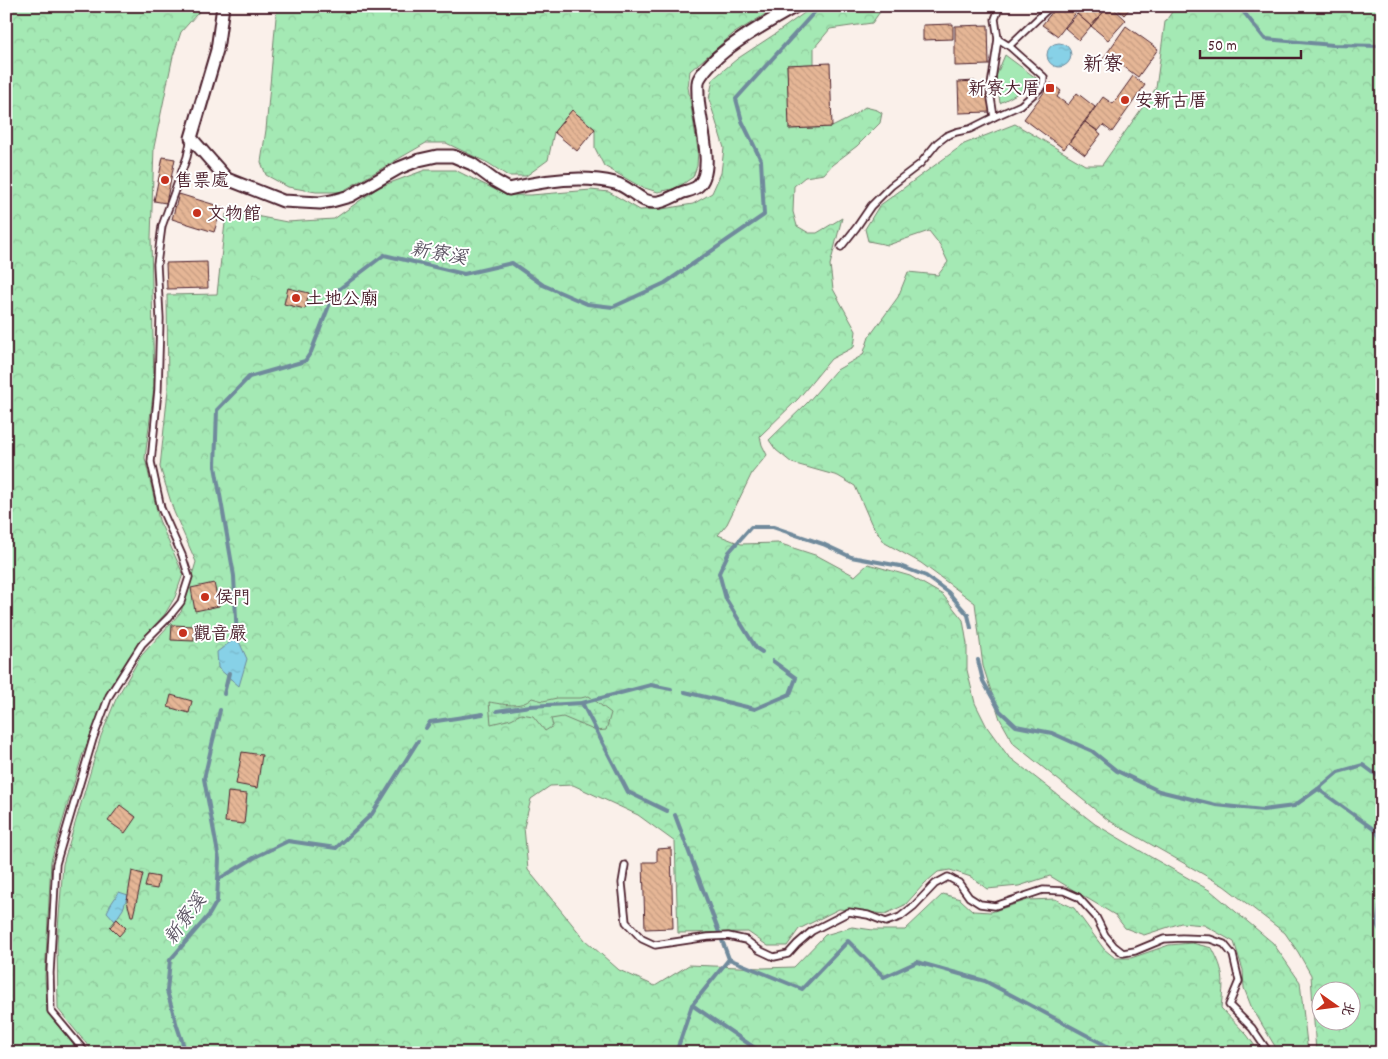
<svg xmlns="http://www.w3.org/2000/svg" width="1388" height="1059" viewBox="0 0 1388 1059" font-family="Dekko,'LXGW WenKai TC',sans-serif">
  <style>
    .green { fill: #a4e9b4; stroke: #778470 }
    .forest { fill: url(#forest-crowns); stroke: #778470; fill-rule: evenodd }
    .wetland { fill: url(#wetland-marsh); stroke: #778470 }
    .water { fill: url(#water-ripples); stroke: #6f8a9c }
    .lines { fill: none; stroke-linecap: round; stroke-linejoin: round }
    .stream { stroke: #6f8a9c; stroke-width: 4 }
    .building { fill: url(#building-back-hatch); stroke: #4a1f2b }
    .service-casing { stroke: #4a1f2b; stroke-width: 9 }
    .minor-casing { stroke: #4a1f2b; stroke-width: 15 }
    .service { stroke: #fff; stroke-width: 5.5 }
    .minor { stroke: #fff; stroke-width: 11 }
    .poi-dot { fill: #c8321e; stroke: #fff; stroke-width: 2 }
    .labels { text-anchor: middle; stroke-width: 4; stroke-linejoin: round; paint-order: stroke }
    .poi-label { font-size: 18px; fill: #4a1f2b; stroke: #fff; text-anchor: start }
    .water-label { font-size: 19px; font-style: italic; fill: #5c5463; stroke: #fff }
    .quarter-label { font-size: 20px; fill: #4a1f2b; stroke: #fff }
  </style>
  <defs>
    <pattern id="forest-crowns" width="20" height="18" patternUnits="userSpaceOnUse" patternTransform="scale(1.25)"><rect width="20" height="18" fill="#a4e9b4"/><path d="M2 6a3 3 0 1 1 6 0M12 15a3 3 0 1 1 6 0" fill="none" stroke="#8fc79b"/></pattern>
    <pattern id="wetland-marsh" width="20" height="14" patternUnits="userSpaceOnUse" patternTransform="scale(1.25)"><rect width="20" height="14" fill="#a4e9b4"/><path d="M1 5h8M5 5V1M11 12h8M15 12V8" fill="none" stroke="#8fc79b"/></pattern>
    <pattern id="water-ripples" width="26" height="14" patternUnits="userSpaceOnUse" patternTransform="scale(1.25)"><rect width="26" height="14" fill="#87d1e7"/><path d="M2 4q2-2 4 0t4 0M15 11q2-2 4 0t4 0" fill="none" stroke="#76b3c6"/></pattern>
    <pattern id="building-back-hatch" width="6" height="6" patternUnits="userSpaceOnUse" patternTransform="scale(1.25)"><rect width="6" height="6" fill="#e5b696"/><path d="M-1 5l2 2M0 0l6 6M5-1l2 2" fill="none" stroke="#c69c81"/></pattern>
  </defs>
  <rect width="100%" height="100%" fill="#faf0ea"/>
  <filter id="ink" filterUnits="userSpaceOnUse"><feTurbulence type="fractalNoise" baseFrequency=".02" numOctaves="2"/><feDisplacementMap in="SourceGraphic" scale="10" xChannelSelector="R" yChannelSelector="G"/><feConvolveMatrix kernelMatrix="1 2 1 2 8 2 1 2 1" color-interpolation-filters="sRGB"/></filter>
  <g filter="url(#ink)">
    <!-- green -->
    <path class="green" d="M1005,55L1040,81L1000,103L996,76Z"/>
    <!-- forest -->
    <g class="forest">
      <path d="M6,6H204L181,32L173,56L154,147L151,238L154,387L145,458L159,520L183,574L175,597L165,614L140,641L107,694L82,756L51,861L45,977L47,1012L80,1053H6Z"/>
      <path d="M277,6H779L733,34L690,71L688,87L698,150L697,166L693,177L677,188L658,192L641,187L604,166L595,148V129L572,110L554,132L548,160L526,176H508L488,163L446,143H426L341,192H316L288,187L266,175L261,162L266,130Z"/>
      <path d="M814,6H886L882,9L872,23L830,29L814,48V64L787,65L790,129L832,127L848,119L865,107L877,110L882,113L880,123L857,146L832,165L824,174L805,177L794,186L793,212L797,226L809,233H817L842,218L830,265L833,289L856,331L854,347L831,359L798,399L760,436L762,445L767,455L752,473L727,524L718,535L741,544L778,543L818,556L855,576L868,564L910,576L943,595L963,620L967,644V670L975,703L987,727L1008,756L1095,824L1149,856L1211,891L1273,943L1300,982L1308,1053H1279L1251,1006L1244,988L1243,970L1234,942L1204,925L1181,923L1144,935L1125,928L1115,915L1050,876L1019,886L987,889L971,877L950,870L938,872L925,883L905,905L885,914L839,909L799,929L787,946H768L748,932L678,933L675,842L638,815L573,785L550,786L531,799L524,827L528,870L585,940L619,970L655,986L689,965L763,968L794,967L825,935L852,927L873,930H905L943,894L960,899L973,911L991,912L1028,900L1055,899L1074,908L1104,949L1115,958H1131L1169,945L1192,943L1212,948C1225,972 1224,981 1221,1008L1247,1035L1260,1053H94L58,1009L57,942L63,864L101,736L116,699L141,656L181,612L196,562L174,512L160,467L168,390L167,295L217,294L226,214H245L287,222L334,219L379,187L425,170H455L506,195H531L591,190L609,192L640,210L662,209L693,204L712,193L721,173L724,148L709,99L713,79L737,59L775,34Z"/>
      <path d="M1176,6H1382V1053H1316L1311,975L1298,952L1285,933L1224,886L1108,820L1014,744L1000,719L983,666L975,603L921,563L885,543L871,523L855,486L838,476L792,463L776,450L769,440L807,403L835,371L863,355L869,337L898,297L908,272L938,275L948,262L940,245L929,231L888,245L868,241L865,229L879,206L964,144L1015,124L1085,165H1102L1156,88L1165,22ZM1320,992H1350V1022H1320Z"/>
    </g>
    <!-- wetland -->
    <path class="wetland" d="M589,696L611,713L606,730L596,731L563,717L551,719L553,726L545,731L533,716L521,714L511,719L491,724L489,702C502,704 521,709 532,698L543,701L557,698H581Z"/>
    <!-- water -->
    <g class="water">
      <circle cx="1059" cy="55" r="12"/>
      <path d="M237,637L247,659L239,686L218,668L217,652Z"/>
      <path d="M119,892L128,895L123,909L115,921L107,912L111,904Z"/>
    </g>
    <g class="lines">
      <!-- stream -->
      <g class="stream">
        <path d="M1239,6L1265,39L1333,45L1382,46"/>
        <path d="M237,640L234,576L215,466L217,410L249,377L305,361L311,352L334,293L384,255L464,274L512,263L543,285L587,304L613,307L665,283L764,215L761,160L742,121L736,99L820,6"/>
        <path d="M762,652L756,648L726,599L719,573L729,552L751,527H773L823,544L851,557L900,566L926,576L948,592L968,615L971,628"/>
        <path d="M978,660L983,681L1000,711L1016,726L1052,733L1092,751L1117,771L1159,791L1216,805L1263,810L1294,806L1318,789L1338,772L1363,765L1382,779"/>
        <path d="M685,692L755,709L790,694L796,678L773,661"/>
        <path d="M224,694L229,673"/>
        <path d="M582,703L651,685L671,689"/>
        <path d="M497,711L530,706L582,703L628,792L667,811"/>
        <path d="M426,728L430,722L483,714"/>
        <path d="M1318,789L1376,831L1382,841"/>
        <path d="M675,815L729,959L692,1005L676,1053"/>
        <path d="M219,879L257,856L288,841L336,848L372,814L418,741"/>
        <path d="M1382,894L1377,925L1382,933"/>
        <path d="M729,959L802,989L848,941L884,977L917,962L985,981L1120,1053"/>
        <path d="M692,1005L762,1053"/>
        <path d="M186,1053L177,1026L167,991L170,960L209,915L217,901L219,859L204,779L220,710"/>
      </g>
    </g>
    <!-- building -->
    <g class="building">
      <path d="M1057,6H1081L1058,36L1042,25Z"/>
      <path d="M1084,6H1109L1091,26L1077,14Z"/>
      <path d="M1109,6H1111L1126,20L1108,40L1091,26Z"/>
      <path d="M1114,6H1132L1124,15Z"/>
      <path d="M1077,14L1091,26L1079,40L1065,28Z"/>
      <path d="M953,24V39L923,40V25Z"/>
      <path d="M988,25L989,65L955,66V26Z"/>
      <path d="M1126,26L1158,49L1138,77L1119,63L1115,68L1103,59Z"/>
      <path d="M830,63L832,127L789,129L787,65Z"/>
      <path d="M1133,76L1145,85L1112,132L1103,125L1098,131L1085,122L1103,97L1113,104Z"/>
      <path d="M975,81V96L989,95L990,112L959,113L958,82Z"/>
      <path d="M1051,83L1061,91L1057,97L1068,105L1077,93L1095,107L1064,149L1024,119Z"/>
      <path d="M572,110L595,129L577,151L554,132Z"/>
      <path d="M1085,122L1101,134L1085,155L1069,143Z"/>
      <path d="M163,157L175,159L166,203L154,201Z"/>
      <path d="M179,194L222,207L214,232L172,219Z"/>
      <path d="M207,262L208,288L167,289L166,263Z"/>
      <path d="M288,288L309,293L305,309L284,304Z"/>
      <path d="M214,583L219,606L195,611L191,588Z"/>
      <path d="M172,625L194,626V641L171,640Z"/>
      <path d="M171,695L192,701L189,713L168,707Z"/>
      <path d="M242,752L262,755L257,788L236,784Z"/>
      <path d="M228,792L247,794L244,824L225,822Z"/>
      <path d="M120,805L136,817L125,833L108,821Z"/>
      <path d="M671,848L673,928L645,929L643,862H657V849Z"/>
      <path d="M132,871L143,874L133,916H131L127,901Z"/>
      <path d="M148,875L159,877L157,889L145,887Z"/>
      <path d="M117,919L126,928L119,936L110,927Z"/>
    </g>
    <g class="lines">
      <defs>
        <g id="service">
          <path d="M1009,46L1051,6"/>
          <path d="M994,117L1021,105L1043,86L1044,77L1009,46L998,39"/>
          <path d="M841,247L856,228L871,206L891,186L920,164L937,143L946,136L956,132L970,129L994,117L990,92L998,39L995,19L1000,6"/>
          <path d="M625,865L622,883L626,922L642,939L655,945L708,937L728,936L746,940L759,950L774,957L788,954L797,944L812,931L849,912L868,915L886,922L900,917L914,906L935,884L948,877L959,883L969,897L980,904L995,906L1043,890L1064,891L1078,897L1096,917L1105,935L1114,946L1123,953L1135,951L1164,939L1182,938L1210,939L1224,944L1233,955L1239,981L1229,1005L1252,1028L1269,1053"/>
          <path d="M86,1053L51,1011L50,973L56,864L93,739L109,696L142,644L169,617L181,602L189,577L182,555L161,508L151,462L158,390L160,319L157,264L162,226L187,157L191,138"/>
        </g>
        <path id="minor" d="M223,6L217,50L191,138L227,179L283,201L320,203L332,201L350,196L399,168L419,160L437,156H453L472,164L495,181L509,189C541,181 583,175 615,183C631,187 641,205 659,202C666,201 674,196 681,193C686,191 694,190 698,186C717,170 697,116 698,94C698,89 697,83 699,79C715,50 767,23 796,6"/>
      </defs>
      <!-- service casing -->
      <use href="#service" class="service-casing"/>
      <!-- minor casing -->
      <use href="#minor" class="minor-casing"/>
      <!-- service -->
      <use href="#service" class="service"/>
      <!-- minor -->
      <use href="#minor" class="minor"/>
    </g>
  </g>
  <!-- markers -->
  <g class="poi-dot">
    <rect x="1045" y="83" width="10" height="10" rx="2.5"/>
    <circle cx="1125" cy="100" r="5"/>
    <circle cx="165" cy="180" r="5"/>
    <circle cx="197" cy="213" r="5"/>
    <circle cx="296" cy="298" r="5"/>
    <circle cx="205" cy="597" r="5"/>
    <circle cx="183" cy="633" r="5"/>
  </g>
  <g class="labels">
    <!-- poi labels -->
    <g class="poi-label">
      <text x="1040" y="94" text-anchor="end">新寮大厝</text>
      <text x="1135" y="106">安新古厝</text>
      <text x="175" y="186">售票處</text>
      <text x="207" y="219">文物館</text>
      <text x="306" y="304">土地公廟</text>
      <text x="215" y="603">侯門</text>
      <text x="193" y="639">觀音嚴</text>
    </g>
    <!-- water labels -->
    <g class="water-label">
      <text transform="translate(439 252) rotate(10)" y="7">新寮溪</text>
      <text transform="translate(184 918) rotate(-54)" y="7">新寮溪</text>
    </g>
    <!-- quarter labels -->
    <g class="quarter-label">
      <text x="1103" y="70">新寮</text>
    </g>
  </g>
  <!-- margin -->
  <rect width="1388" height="1059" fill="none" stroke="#fff" stroke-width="25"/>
  <rect x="12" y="12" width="1363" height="1034" fill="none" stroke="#4a1f2b" stroke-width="2" filter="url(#ink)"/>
  <!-- north arrow -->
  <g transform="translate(1336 1006) rotate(104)"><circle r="24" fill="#ffffff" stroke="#b7a5aa"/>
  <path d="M0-4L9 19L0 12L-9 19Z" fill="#c8321e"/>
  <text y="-8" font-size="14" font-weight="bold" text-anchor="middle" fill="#4a1f2b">北</text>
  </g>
  <!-- scale -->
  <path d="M1200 50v8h101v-8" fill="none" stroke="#4a1f2b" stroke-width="2.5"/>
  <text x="1208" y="50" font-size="15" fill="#4a1f2b" stroke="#ffffff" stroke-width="4" paint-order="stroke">50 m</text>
</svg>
